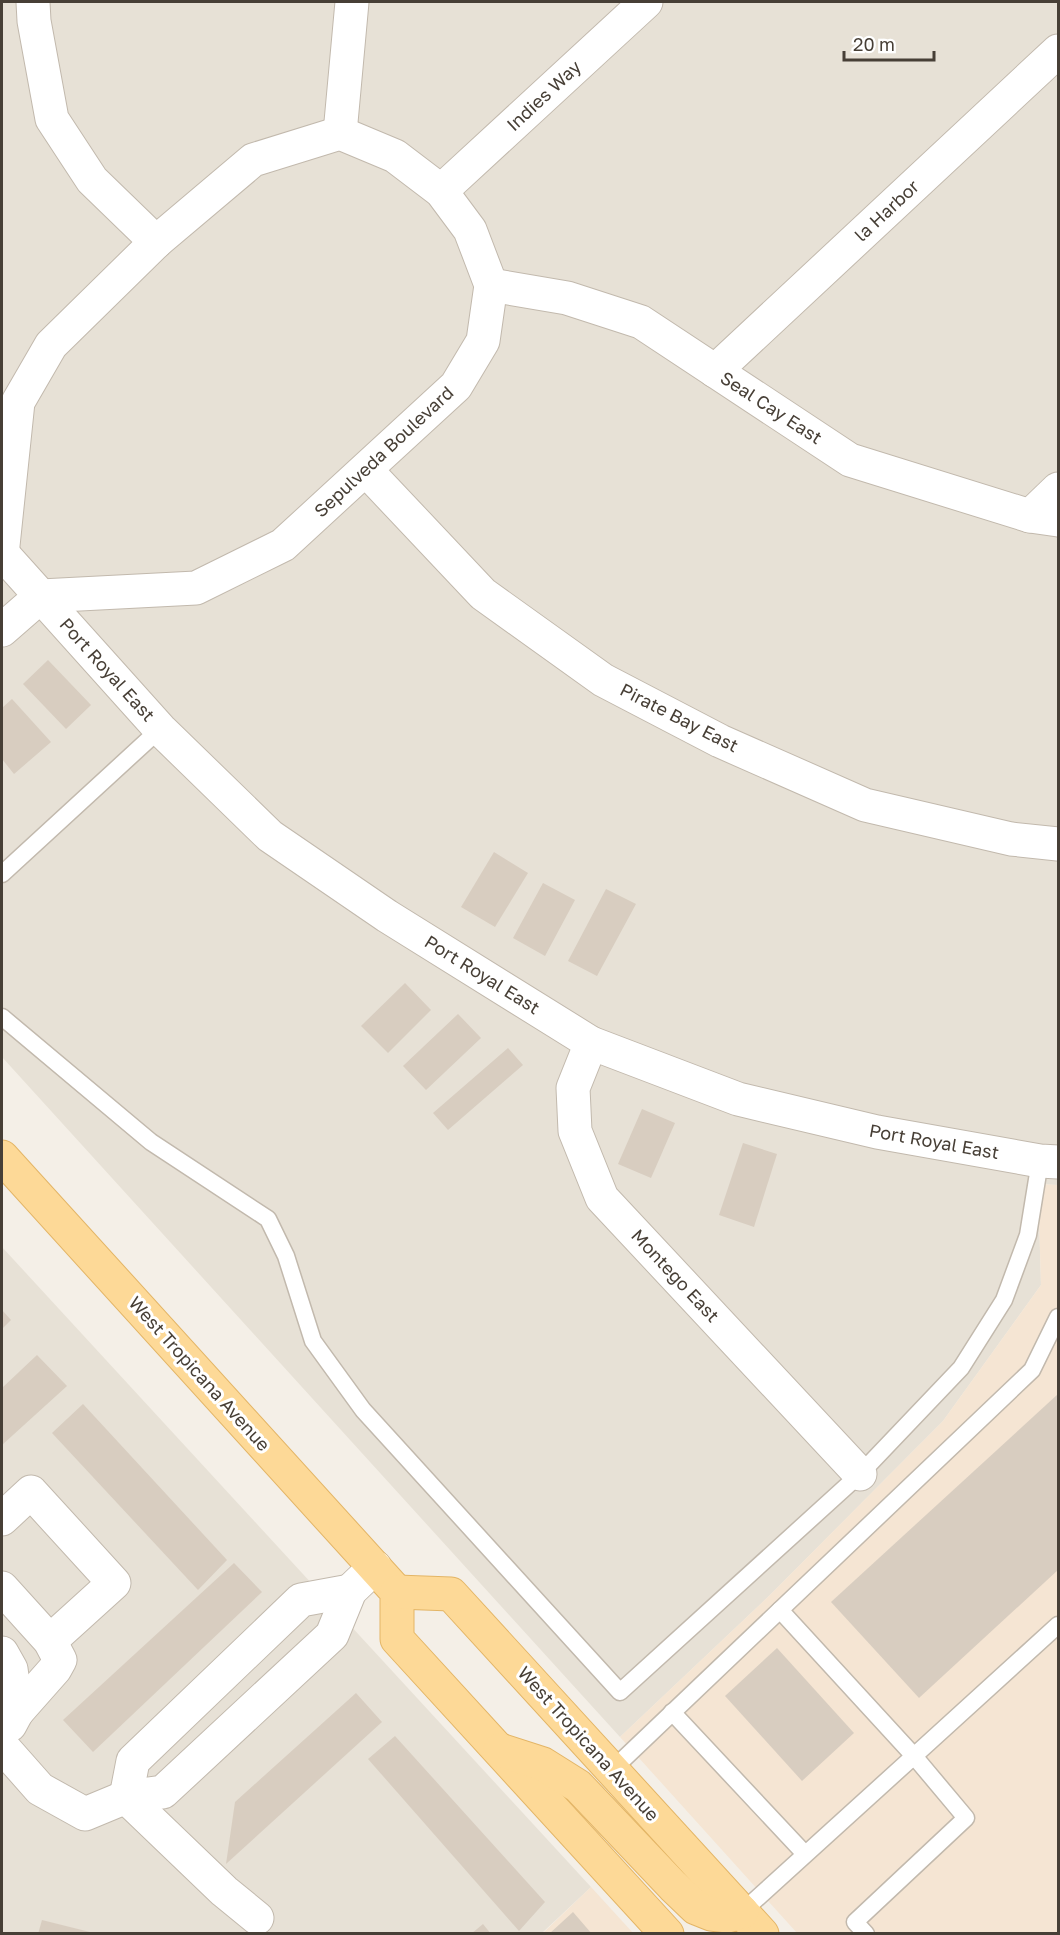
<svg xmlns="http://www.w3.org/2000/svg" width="1060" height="1935" viewBox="0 0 1060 1935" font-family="'Golos Text',sans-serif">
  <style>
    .residential { fill: #e7e1d6 }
    .commercial { fill: #f5e5d3 }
    .building { fill: #d8cdc0 }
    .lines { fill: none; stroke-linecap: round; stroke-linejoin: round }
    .lane-casing { stroke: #c2b9ad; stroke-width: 19 }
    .street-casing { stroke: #c2b9ad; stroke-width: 35 }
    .primary-casing { stroke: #e3b566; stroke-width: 35 }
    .lane { stroke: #fff; stroke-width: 16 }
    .street { stroke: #fff; stroke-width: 33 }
    .primary { stroke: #fdd997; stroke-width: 33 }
    .labels { text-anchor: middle; stroke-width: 6; stroke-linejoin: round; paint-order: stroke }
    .street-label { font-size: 18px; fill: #473f36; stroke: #fff }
  </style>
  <rect width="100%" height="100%" fill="#f4efe7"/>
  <!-- residential -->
  <g class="residential">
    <path d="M2,2H1058V1185L1038,1184L1041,1285L943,1421L770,1595L620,1737L2,1057Z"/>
    <path d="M2,1247L591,1887L542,1933H2Z"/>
  </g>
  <!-- commercial -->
  <g class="commercial">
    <path d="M1038,1184L1058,1185V1933H797L620,1737L770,1595L943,1421L1041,1285Z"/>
    <path d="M591,1887L633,1933L542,1934Z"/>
  </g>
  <!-- building -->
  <g class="building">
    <path d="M48,660L91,705L66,729L23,684Z"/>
    <path d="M12,699L51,742L14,774L2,759V708Z"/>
    <path d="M494,852L528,873L495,927L461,907Z"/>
    <path d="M543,883L575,900L545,956L513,938Z"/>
    <path d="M606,889L636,904L597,976L568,961Z"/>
    <path d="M405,983L431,1010L388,1053L361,1026Z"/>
    <path d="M458,1014L481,1038L426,1090L403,1066Z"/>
    <path d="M508,1048L523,1065L448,1130L433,1113Z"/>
    <path d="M642,1109L675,1123L651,1178L618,1164Z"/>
    <path d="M743,1143L777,1154L754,1227L719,1215Z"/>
    <path d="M2,1310L11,1320L2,1329Z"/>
    <path d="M37,1355L67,1386L2,1445V1388Z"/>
    <path d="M1058,1394V1570L919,1698L831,1602Z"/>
    <path d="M83,1404L227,1560L198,1590L52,1433Z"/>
    <path d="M234,1563L262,1592L93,1752L63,1720Z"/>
    <path d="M777,1648L854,1733L802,1781L725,1696Z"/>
    <path d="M356,1693L382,1722L226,1864L235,1802Z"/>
    <path d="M395,1736L545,1902L519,1931L368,1759Z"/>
    <path d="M573,1912L592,1934H549Z"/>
    <path d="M42,1920L94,1933V1934H38Z"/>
    <path d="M483,1924L491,1934H471Z"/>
  </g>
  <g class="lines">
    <defs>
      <g id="lane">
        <path d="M2,874L160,729"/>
        <path d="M2,1017L151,1142L268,1219L286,1256L313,1341L363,1410L620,1692L860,1474L961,1368L1004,1300L1028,1235L1040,1161"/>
        <path d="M780,1610L914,1756L1058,1625"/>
        <path d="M672,1712L805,1854"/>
        <path d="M612,1770L1032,1370L1058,1317"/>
        <path d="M742,1912L914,1756L966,1818L855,1922L866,1934"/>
      </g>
      <g id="street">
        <path d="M33,2L34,21L52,119L92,180L156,242"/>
        <path d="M340,133L352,2"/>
        <path d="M441,191L646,2"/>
        <path d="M491,285L567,298L641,322L850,460L1030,516L1058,520"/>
        <path d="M715,371L1058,51"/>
        <path d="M366,470L483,594L603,680L720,741L865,805L1011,839L1058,844"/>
        <path d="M1030,516L1058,489"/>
        <path d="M2,553L160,729L270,836L387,916L591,1043L738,1099L877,1132L1040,1161L1058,1162"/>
        <path d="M2,555L18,402L51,345L156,242L253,160L340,133L395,156L441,191L470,230L491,285L483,341L456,386L283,545L196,588L41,596L2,630"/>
        <path d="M591,1043L573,1088L575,1131L602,1198L860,1474"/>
        <path d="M2,1519L31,1492L114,1583L50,1641"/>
        <path d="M2,1588L50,1641L60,1660L55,1669L17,1712"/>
        <path d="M2,1653L11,1669L17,1712L10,1725"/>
        <path d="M2,1746L40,1789L85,1814L126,1797L163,1792L332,1635L350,1591L375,1567"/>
        <path d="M126,1797L133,1761L301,1600L350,1591"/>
        <path d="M126,1797L224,1891L257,1918"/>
      </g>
      <g id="primary">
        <path d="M2,1157L397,1592V1639L667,1934"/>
        <path d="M397,1592L451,1594L762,1934"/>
        <path d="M500,1750L543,1764L578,1786L673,1886L696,1908L711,1914L728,1916L742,1912"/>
      </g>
    </defs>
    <!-- lane casing -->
    <use href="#lane" class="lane-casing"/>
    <!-- street casing -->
    <use href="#street" class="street-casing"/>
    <!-- primary casing -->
    <use href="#primary" class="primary-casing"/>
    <!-- lane -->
    <use href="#lane" class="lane"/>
    <!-- street -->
    <use href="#street" class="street"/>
    <!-- primary -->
    <use href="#primary" class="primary"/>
  </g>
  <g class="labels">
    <!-- street labels -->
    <g class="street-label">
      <text transform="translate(544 96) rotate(-43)" y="6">Indies Way</text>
      <text transform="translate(887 211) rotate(-43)" y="6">la Harbor</text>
      <text transform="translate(771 408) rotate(33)" y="6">Seal Cay East</text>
      <text transform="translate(384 452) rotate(-43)" y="6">Sepulveda Boulevard</text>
      <text transform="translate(107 670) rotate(48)" y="6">Port Royal East</text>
      <text transform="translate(679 718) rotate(27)" y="6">Pirate Bay East</text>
      <text transform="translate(482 975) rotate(32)" y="6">Port Royal East</text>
      <text transform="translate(934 1142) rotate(10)" y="6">Port Royal East</text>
      <text transform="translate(675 1276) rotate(47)" y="6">Montego East</text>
      <text transform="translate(199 1374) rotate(48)" y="6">West Tropicana Avenue</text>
      <text transform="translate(588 1744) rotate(48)" y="6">West Tropicana Avenue</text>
    </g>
  </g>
  <!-- border -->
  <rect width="1060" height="1935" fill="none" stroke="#473f36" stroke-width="6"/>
  <!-- scale -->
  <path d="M844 51v9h90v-9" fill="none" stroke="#473f36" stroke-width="3"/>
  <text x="853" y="51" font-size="18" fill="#473f36" stroke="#ffffff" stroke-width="4.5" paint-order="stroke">20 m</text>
</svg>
